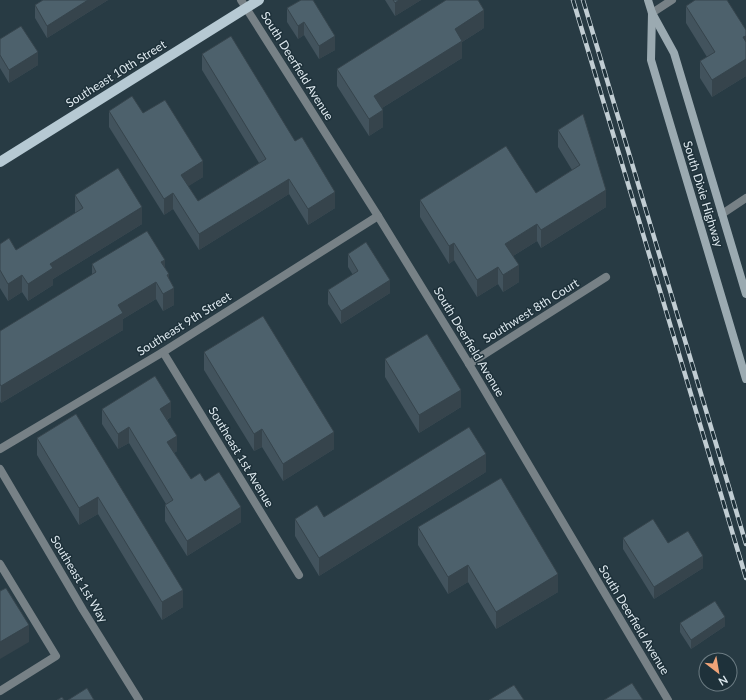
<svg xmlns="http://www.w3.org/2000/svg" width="746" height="700" viewBox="0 0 746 700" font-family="Lato,sans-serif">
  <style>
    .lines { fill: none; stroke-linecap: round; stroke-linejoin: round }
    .minor { stroke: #778186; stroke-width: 8 }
    .secondary { stroke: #9baab1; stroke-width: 8 }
    .primary { stroke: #b6c9d3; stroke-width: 10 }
    .rail-casing { stroke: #c1cdd3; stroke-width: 4.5 }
    .rail { stroke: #1e313a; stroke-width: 3; stroke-dasharray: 9; stroke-linecap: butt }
    .wall { fill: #42535d }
    .shaded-wall { fill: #36444c }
    .building { fill: #4d616c; stroke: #36444c }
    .labels { text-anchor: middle; stroke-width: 3; stroke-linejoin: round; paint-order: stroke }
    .street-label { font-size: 12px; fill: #dee9ef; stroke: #1e313a }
  </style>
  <rect width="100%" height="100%" fill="#283b44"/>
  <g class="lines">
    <!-- minor -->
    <g class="minor">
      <path d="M241,0L378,216L469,364L668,700"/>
      <path d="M652,13L672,0"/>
      <path d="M722,214L746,198"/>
      <path d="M163,352L299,575"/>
      <path d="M469,364L606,277"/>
      <path d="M0,449L163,352L378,216"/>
      <path d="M0,469L83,610L139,700"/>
      <path d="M0,564L56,656L0,691"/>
    </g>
    <!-- secondary -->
    <g class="secondary">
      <path d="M648,0L652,13L674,53L746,294"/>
      <path d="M652,13L651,60L746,379"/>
    </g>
    <!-- primary -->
    <path class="primary" d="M0,162L259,0"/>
    <defs>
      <g id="rail">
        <path d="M573,0L746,578"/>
        <path d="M583,0L746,544"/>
      </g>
    </defs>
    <!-- rail casing -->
    <use href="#rail" class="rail-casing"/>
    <!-- rail -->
    <use href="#rail" class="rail"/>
  </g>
  <!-- wall -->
  <g class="wall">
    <path d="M43,0H108L47,38L35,18V5Z"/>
    <path d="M301,0L335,50L319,59L304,35L298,39L287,22V8Z"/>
    <path d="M385,0H421L395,16Z"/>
    <path d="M686,6L746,30V76L712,97L700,78V61L707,57L686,23Z"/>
    <path d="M484,28L462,42V58L382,108L383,127L369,136L337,86V69Z"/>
    <path d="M0,39L38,65L9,83L0,68Z"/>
    <path d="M202,54L335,208L308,225L289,194L199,250L173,209L164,215L109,127V111L143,113L203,177L188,186L198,201L259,163L202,70Z"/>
    <path d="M558,130L606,207L541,248L537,241L513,256L519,282L503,292L498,284L477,297L454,260L449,264L420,217V200L536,193L572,170L558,147Z"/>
    <path d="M75,195L142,224L53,279V285L28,301L22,292L8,301L0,288V244L16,250L75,213Z"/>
    <path d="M348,254L390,293L341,324L328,304V290L353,275L348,267Z"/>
    <path d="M92,264L165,267L169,279L174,305L163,311L156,299L123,319V330L1,403L0,401V331L92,275Z"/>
    <path d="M204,352L334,449L283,481L262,447L254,451L204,370Z"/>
    <path d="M385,359L461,407L419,433L385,377Z"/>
    <path d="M102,409L171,417L167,420L177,451L174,453L191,479L205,481L241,522L187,556L165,521V505L166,504L129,443L118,449L102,424Z"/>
    <path d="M76,414L183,607L162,620L98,514L79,525L37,455V438Z"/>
    <path d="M486,472L319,576L295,536V519L324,517Z"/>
    <path d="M418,527L558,592L496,629L468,582L448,594L418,545Z"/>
    <path d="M623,538L668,543L703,568L654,599L623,549Z"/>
    <path d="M680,623L725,626L691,649L680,632Z"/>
  </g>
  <!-- shaded-wall -->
  <g class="shaded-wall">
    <path d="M88,0H108L47,38V26Z"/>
    <path d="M399,0H421L395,16V3Z"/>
    <path d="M484,10V28L462,42V58L374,113V96L455,29Z"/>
    <path d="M304,22V35L298,39V26Z"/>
    <path d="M335,36V50L319,59V46Z"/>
    <path d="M746,36V53L743,37Z"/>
    <path d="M38,52V65L9,83V70Z"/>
    <path d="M746,59V76L712,97V80Z"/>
    <path d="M383,110V127L369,136V119Z"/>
    <path d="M203,161V177L181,191V175Z"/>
    <path d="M289,179V194L199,250V234Z"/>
    <path d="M606,190V207L541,248V230Z"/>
    <path d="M335,192V208L308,225V209Z"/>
    <path d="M173,193V209L164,215V199Z"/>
    <path d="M142,207V224L53,279V285L28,301V284L50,264Z"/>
    <path d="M537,224V241L505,261V244Z"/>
    <path d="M454,243V260L449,264V246Z"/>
    <path d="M165,260V277L161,262Z"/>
    <path d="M519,265V282L503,292V275Z"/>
    <path d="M498,267V284L477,297V280Z"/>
    <path d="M169,274V291L174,288V305L163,311V294L167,275Z"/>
    <path d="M22,275V292L8,301V284Z"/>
    <path d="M390,280V293L341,324V311Z"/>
    <path d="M156,282V299L123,319V330L1,403V386L118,305Z"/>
    <path d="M461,390V407L419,433V415Z"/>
    <path d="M171,402V417L160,424V409Z"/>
    <path d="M129,427V443L118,449V434Z"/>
    <path d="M262,429V447L254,451V434Z"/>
    <path d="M334,432V449L283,481V464Z"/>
    <path d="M177,436V451L167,457V442Z"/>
    <path d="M486,454V472L319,576V558Z"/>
    <path d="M98,497V514L79,525V508Z"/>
    <path d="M241,507V522L187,556V541Z"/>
    <path d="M703,556V568L654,599V587Z"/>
    <path d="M468,565V582L448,594V577Z"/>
    <path d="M558,574V592L496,629V612Z"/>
    <path d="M183,590V607L162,620V602Z"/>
    <path d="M725,617V626L691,649V640Z"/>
    <path d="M29,625V642L0,659V642Z"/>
  </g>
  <!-- building -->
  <g class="building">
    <path d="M43,0H88L47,26L35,5Z"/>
    <path d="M301,0H313L335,36L319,46L304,22L298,26L287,8Z"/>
    <path d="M393,0H399L395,3Z"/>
    <path d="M446,0H478L484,10L455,29L462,41L374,96L383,110L369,119L337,69Z"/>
    <path d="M695,0H727L746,30V36L743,37L746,42V59L712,80L700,61L715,52L686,6Z"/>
    <path d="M21,26L38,52L9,70L0,55V39Z"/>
    <path d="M231,36L295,141L302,137L335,192L308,209L289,179L199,234L173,193L164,199L109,111L132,96L143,113L165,100L203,161L181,175L198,201L266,159L202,54Z"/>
    <path d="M583,114L606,190L541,230L537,224L505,244L519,265L503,275L498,267L477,280L454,243L449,246L420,200L506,146L536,193L580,165L558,130Z"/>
    <path d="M118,168L142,207L50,264L53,268L28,284L22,275L8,284L0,270V244L9,238L16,250L83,208L75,195Z"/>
    <path d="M147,231L165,260L161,262L169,274L167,275L174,288L163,294L156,282L118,305L123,313L1,386L0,384V331L96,272L92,264Z"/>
    <path d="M366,242L390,280L341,311L328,290L358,271L348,254Z"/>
    <path d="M263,316L334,432L283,464L262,429L254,434L204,352Z"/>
    <path d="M427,334L461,390L419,415L385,359Z"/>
    <path d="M155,376L171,402L160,409L177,436L167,442L191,479L200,473L205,481L219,472L241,507L187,541L165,505L173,500L129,427L118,434L102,409Z"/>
    <path d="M76,414L183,590L162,602L98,497L79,508L37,438Z"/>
    <path d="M469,427L486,454L319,558L295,519L317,505L324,517Z"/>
    <path d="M501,478L558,574L496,612L468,565L448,577L418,527Z"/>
    <path d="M653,519L668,543L688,531L703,556L654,587L623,538Z"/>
    <path d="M6,588L29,625L0,642V591Z"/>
    <path d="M715,601L725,617L691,640L680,623Z"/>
    <path d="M632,683L643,700H604Z"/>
    <path d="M514,685L524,700H489Z"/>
    <path d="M87,688L94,700H68Z"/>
    <path d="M62,697L64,700H57Z"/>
  </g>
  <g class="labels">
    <!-- street labels -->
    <g class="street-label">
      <text transform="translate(297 66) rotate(58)" y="4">South Deerfield Avenue</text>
      <text transform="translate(116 74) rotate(-32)" y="4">Southeast 10th Street</text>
      <text transform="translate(703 194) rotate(73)" y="4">South Dixie Highway</text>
      <text transform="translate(531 311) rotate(-32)" y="4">Southwest 8th Court</text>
      <text transform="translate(184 324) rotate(-32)" y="4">Southeast 9th Street</text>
      <text transform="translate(469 342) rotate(59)" y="4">South Deerfield Avenue</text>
      <text transform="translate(241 457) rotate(59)" y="4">Southeast 1st Avenue</text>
      <text transform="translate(79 579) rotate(59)" y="4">Southeast 1st Way</text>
      <text transform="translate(634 620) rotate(59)" y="4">South Deerfield Avenue</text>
    </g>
  </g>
  <!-- north arrow -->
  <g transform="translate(718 672) rotate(149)"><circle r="19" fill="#1e313a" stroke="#6b7b82"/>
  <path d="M0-3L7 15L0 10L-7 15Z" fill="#efa378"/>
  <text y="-6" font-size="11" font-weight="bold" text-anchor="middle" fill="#dee9ef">N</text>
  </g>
</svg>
